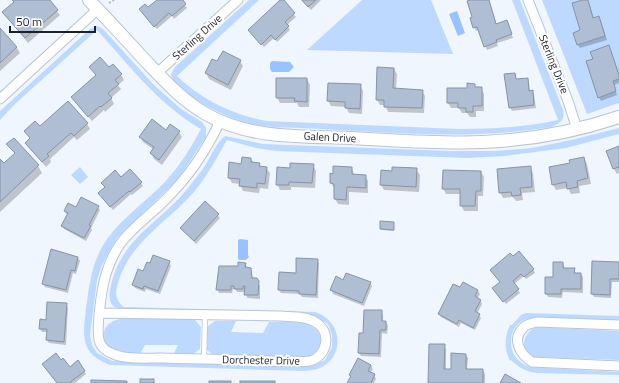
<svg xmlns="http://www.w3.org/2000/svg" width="619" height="383" viewBox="0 0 619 383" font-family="'Titillium Web',sans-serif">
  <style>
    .green { fill: #bed9ff }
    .water { fill: #98c3fe }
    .shadow { fill: #0003 }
    .building { fill: #afbed2; stroke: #8694a7 }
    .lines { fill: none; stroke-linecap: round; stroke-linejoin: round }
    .lane-casing { stroke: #b7c5d9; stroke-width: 6 }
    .street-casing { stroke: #b7c5d9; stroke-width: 11 }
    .secondary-casing { stroke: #b7c5d9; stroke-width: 14 }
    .path { stroke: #b0b6be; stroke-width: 2; stroke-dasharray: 2 2; stroke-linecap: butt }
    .lane { stroke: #fff; stroke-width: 4.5 }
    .street { stroke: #fff; stroke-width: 9 }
    .secondary { stroke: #fff; stroke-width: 12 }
    .labels { text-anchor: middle; stroke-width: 4; stroke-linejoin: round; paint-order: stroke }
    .street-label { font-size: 11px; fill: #1c2128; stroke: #fff }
  </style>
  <rect width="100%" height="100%" fill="#eff6fe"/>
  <!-- green -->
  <g class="green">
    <path d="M249,0H259L177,76C202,100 233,115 267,121L459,129C492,129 526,127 558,120L512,0H520L563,110C564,115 564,120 559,123C552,129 539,128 530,130C444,141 358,129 272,127C263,126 253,125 244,122C228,118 172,92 171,74L175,67Z"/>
    <path d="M362,0H431L453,54L307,50Z"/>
    <path d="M542,0H619V103L587,114Z"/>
    <path d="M97,26L103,29L154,85L181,109L202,122L206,128V137L179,178L117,238L102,265L97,280L90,335L92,345L97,353L112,361L312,366L325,360L332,347V335L328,324L314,316L121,310C111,307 108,301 110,290C119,239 159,224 188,188C194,180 201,172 206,164C212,154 216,143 225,136L263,144L287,145L452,151H494L532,148L571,140L619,128V134L566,148L505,156L467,158L276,151L256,148L227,140C217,158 207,176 194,192C167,223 130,241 118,283C115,293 115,300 124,307L315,312C342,320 346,356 320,368C315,370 309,370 304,371L110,365C85,356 82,342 85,318C88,293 90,269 102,247C116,223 139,207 159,188C176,171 190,150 201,129C160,106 128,64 97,30L16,103L0,120V111L90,29Z"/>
    <path d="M80,167L88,177L80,184L71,175Z"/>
    <path d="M526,313L619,316V321C600,320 580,319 561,318C550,317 535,315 524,320C514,324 510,335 511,345C512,356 520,363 529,367L619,372V375L536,373C524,371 520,368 511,360L510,361C504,348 504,338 510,325H512L521,315Z"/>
    <path d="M126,318L194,319L201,327L200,349L192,355H173L178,345H145L140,354H121L105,345C100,327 109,320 126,318Z"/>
    <path d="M215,321H236L231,332L263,333L269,322C285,322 320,318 321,341C321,349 315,353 308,357L214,356L207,350V327Z"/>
    <path d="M535,327L619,331V360L532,357C519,349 523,334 535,327Z"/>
  </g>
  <!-- water -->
  <g class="water">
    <path d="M457,11L465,33L458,36L449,14Z"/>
    <path d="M272,61L290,62L294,67L289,72H272L270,69V63Z"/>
    <path d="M240,239L248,240V255L249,257L246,260H239L238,258V240Z"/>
  </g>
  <!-- shadow -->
  <g class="shadow">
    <path d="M13,0H48L60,15L28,43L3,12L14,3Z"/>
    <path d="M158,0H181L187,8L174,19L172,16L157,29L142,13Z"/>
    <path d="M281,0L296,17L287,25L290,30L277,42L274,38L264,47L251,33Z"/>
    <path d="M301,0H321L311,10Z"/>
    <path d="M473,0H489L497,25L507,21L513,38L497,43L498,46L487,50L479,30L476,31L471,18H474Z"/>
    <path d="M586,0L589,3L594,19L599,17L601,21L607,40L580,48L578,45L582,31Z"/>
    <path d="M0,30L17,48L20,53L0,71Z"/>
    <path d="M611,50L619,75V83L614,85L617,95L601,101L599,97L594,60Z"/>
    <path d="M240,61L243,66L231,90L209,79L206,73L217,63Z"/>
    <path d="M90,67L109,68L121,75L124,80L118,85L121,89L111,98L114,104L105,112L104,110L92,121L72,97L96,76Z"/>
    <path d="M394,69L397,74L396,89L422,91L425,96L424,113L388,112L385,105H380L377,100Z"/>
    <path d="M515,74L517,80L527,79L529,82L530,92L532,91L534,95L536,108L512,111L510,107Z"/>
    <path d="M307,79L310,85L309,107H299L297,103H280L277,97Z"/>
    <path d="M474,84L476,88H481L484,94V111H476V117H470L467,113H462L459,108H451L448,103Z"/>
    <path d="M360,85L363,91L362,114L349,113L346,107L331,106L328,101Z"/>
    <path d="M87,124L90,129L77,140L74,137L50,159L51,162L46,167L26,143L31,139L25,131Z"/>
    <path d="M167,131L179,132L182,137L162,165L154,159L151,153L153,149L143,142L140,137Z"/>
    <path d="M8,144L38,166L42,173L0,212V161L4,165L15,154Z"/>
    <path d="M619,147V173L617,174L614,169Z"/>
    <path d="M584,158L587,164L591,184L579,186L580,193L571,194L568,188L556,190L553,185L571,164Z"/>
    <path d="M251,159L254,163L259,164L261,167L266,168L270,173L268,189L260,188L259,193L243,191L240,184L232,183L229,178L242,165Z"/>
    <path d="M313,165L316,171L315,188L291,187V190H280L277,184L291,169Z"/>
    <path d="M530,167L533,173L535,192L522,193L523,200L516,201L513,197L503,198L500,192Z"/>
    <path d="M352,168L354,175H365L368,181V193L349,192V205L338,204L335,199V189L334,188L331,183V174L334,175Z"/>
    <path d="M416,169L420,175L419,192L384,190L381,185L393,172Z"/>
    <path d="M481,172L484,177L483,196H478V211H464L461,205V194H446L443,188Z"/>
    <path d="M121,178L141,183L143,186L132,195L131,194L113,210L101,196L105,188L104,186Z"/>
    <path d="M205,202L220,218L196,244L181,228Z"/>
    <path d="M98,207L100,210L91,228L92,230L86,241L64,229L62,226L67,215L65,211L76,208Z"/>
    <path d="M393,223L394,231L382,230L381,229Z"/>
    <path d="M78,258L80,261L76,274L73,273L68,293L45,287L43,284Z"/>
    <path d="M317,260L319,263L318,298L302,297L300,294L281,293L279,290L297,274Z"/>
    <path d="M169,262L171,266L160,294L146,289L145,292L135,288L133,285L150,264Z"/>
    <path d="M245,263L247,268L250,269L252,273L253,279H256L260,286V299L247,298L246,292H237L235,289H233L232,293H219L217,289L239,267Z"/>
    <path d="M563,263L565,269H574L576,274H581L583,277V293L563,292L562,298L548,297L546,294V278H554Z"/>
    <path d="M619,263V282H612L611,298L594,297L592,294Z"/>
    <path d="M533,269L535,273L526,279L524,276L514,284L520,293L506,304L496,291L501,282L493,273Z"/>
    <path d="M344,281L370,283L372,286L364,306L333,294L331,290Z"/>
    <path d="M463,283L478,291L480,294L477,299L480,300L482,304L477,314L481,318L475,330L461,323L459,327L441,317L439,314L460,289Z"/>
    <path d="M66,304L68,308L66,345L49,343L47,340L48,332H42L40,329L47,321Z"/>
    <path d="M381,311L383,315V322H386L388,326L387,334L382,333L381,357L361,356L359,353Z"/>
    <path d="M444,345L446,349V370H452L466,355L468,358L467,370H483L485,374V383H429Z"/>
    <path d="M61,361L70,368L84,371L86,374L75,383H57Z"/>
    <path d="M371,365L373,369L370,373L374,375L376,379L374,383H348Z"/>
  </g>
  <!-- building -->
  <g class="building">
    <path d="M12,0H50L58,10L25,38L2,12L14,2Z"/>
    <path d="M157,0H183L186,4L172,16L169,13L154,27L139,9L145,4L148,7Z"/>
    <path d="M280,0H284L295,13L285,22L289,26L275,40L271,35L261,45L248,30Z"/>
    <path d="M302,0H316L308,7Z"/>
    <path d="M470,0H489L496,24L507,20L512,34L496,40L497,42L484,47L477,27L473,28L470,18L472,17L467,1Z"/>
    <path d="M583,0H588L593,18L599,16L605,36L577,45L573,33L580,30L572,3Z"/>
    <path d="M0,28L17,47L0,63Z"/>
    <path d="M609,45L619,75V79L613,81L616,91L598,98L586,61L593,59L590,52Z"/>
    <path d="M223,51L241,60L228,85L205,73L212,59L217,61Z"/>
    <path d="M100,57L109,67L113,64L122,74L115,80L119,84L108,93L112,98L101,107L100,106L88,117L71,97L96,75L89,67Z"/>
    <path d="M377,67L394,68L393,88L423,90L422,108L384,107V100H376Z"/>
    <path d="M515,73L516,79L528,78L529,91L533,90L534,105L509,108L504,74Z"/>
    <path d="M276,78H307V102L294,101L295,98H276Z"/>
    <path d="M328,83L361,84L360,109L345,108V102L327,101Z"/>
    <path d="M467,83L475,84V87H482V106H473V112H466V108H458V103H447V88H467Z"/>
    <path d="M68,101L88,123L74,136L71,133L47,154L49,156L42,162L25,143L30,138L24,131L35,121L40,126Z"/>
    <path d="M152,119L166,130L170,124L180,131L159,160L150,153L154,147L139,137Z"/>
    <path d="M14,138L39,165L0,202V159L4,163L15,153L6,144Z"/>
    <path d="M619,146V167L613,169L606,151Z"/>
    <path d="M242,157L251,158V162L260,163L259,166L267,167L265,184L257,183V188L239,186L240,179L228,178L229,162L241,164Z"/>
    <path d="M584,157L588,178L577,181L578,187L567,189L566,182L552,185L549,167L570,163L569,160Z"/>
    <path d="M290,163L314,164L312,183L289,182V185H276L277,167L290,168Z"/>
    <path d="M333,166L352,167V174L366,175V188L347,187L346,200L334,199V184L330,183V173L333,174Z"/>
    <path d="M531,166L532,187L520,188L521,195L512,196L511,192L499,193L497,169Z"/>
    <path d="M392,167L417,168L416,187L380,185L381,170L392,171Z"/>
    <path d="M130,169L142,182L130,192L129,191L110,207L98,193L105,187L101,183L115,170L121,177Z"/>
    <path d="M443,170L481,171V191H476L475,206H460V189H442Z"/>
    <path d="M81,197L99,206L89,225L91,226L84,238L61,226L68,213L64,211L68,203L76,207Z"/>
    <path d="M205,201L219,214L194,241L180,228Z"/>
    <path d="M380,221L394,222V230L380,229Z"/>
    <path d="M51,249L78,257L75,271L71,270L66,290L42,284Z"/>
    <path d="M519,251L534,269L524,277L521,274L513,281L519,289L503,302L492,288L500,282L490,270L510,253L513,256Z"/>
    <path d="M153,255L170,261L158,291L144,286L143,289L132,285L138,269L143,271L147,262L150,263Z"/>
    <path d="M296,258L318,259L316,295L299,294V291L278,290L279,272L296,273Z"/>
    <path d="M592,261L619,262V279H610V295L591,294Z"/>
    <path d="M238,262L246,263L245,267L251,268L252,278H257L259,281L258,295H244L245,286H243V289H234V286H231V290H216L219,266H238Z"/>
    <path d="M553,262H563V268H575L574,273H581V289H561V294H545V277H553Z"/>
    <path d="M346,273L371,282L362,303L330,290L336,276L343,280Z"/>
    <path d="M463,282L478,290L475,296L481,300L475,311L480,314L473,328L459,320L457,324L438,314L453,284L460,287Z"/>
    <path d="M47,302L67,303L64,342L46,340L47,329H39L40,319L46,320Z"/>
    <path d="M364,310H382V321H386V330H380L379,354L358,353L359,333H363Z"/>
    <path d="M429,344H445L444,369H451V353L466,354V369H483V383H428Z"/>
    <path d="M56,353L61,360L63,358L70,367L78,360L85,371L69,383H57L42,364Z"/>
    <path d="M358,358L371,365L368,371L375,374L371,383H347L351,376L349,375Z"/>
    <path d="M505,374L521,383H500Z"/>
    <rect x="140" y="379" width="14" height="4"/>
    <path d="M91,380L127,381V383H91Z"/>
    <rect x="209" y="381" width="22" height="2"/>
    <rect x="240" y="381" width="35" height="2"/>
  </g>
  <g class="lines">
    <defs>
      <path id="lane" d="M204,359L205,315"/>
      <g id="street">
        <path d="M528,0L568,101L577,129"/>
        <path d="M157,73L238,0"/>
        <path d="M0,99L98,9"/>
        <path d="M100,313L280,316C291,317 306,316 315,322C332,331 328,356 310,361C305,362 299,361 294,361C277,362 260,360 243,360C216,359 189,359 161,358C146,358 125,360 111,353C106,351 102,347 100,343C95,332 102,287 106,274C109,264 114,253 120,244C132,228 149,216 163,202C188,178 206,152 220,121"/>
        <path d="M619,325L537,322C533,323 526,324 523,328C511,340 521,355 532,362L619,366"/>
      </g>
      <path id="secondary" d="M89,0C107,19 124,37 141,56C161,77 180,99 206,114C249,139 301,136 350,138C394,140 439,144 483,142C529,140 575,132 619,117"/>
    </defs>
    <!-- lane casing -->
    <use href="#lane" class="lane-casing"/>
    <!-- street casing -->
    <use href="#street" class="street-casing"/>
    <!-- secondary casing -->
    <use href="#secondary" class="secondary-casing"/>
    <!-- path -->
    <path class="path" d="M109,3L114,0"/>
    <!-- lane -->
    <use href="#lane" class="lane"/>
    <!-- street -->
    <use href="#street" class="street"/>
    <!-- secondary -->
    <use href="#secondary" class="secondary"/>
  </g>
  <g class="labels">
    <!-- street labels -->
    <g class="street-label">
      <text transform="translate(197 37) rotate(-42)" y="4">Sterling Drive</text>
      <text transform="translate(554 64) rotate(68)" y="4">Sterling Drive</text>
      <text transform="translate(330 137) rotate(3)" y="4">Galen Drive</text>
      <text transform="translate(261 360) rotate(1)" y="4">Dorchester Drive</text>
    </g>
  </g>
  <!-- scale -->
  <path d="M10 26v6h85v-6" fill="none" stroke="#1c2128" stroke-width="2"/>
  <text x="16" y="26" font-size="12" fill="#1c2128" stroke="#ffffff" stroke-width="3" paint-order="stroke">50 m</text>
</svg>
